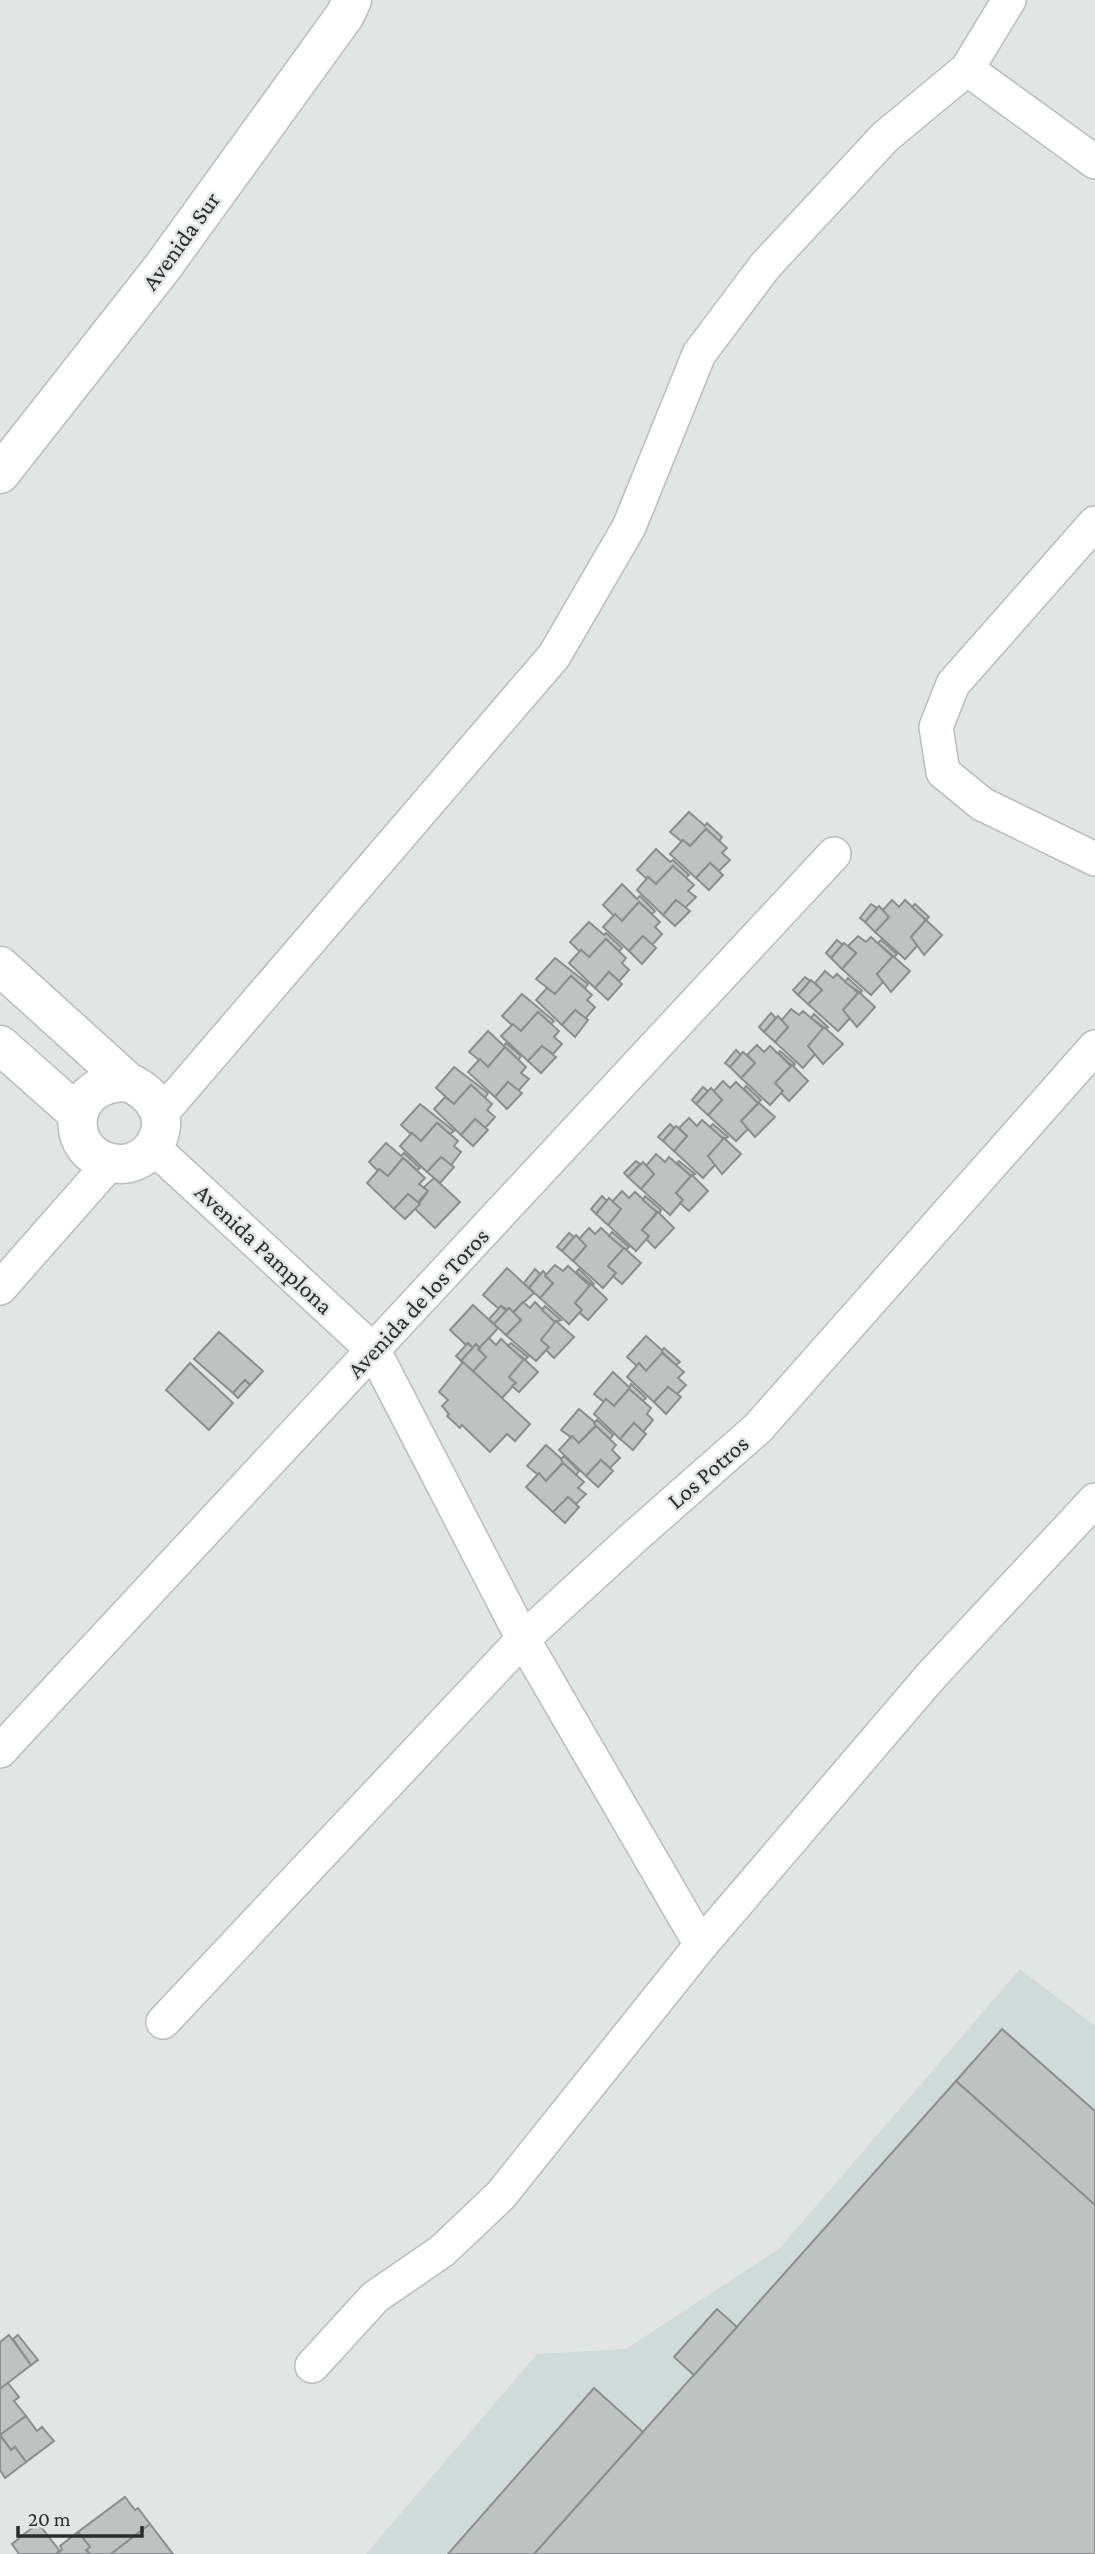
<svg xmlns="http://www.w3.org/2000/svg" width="1095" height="2554" viewBox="0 0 1095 2554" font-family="'Crimson Pro',serif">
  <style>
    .built { fill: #cedbd8 }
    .building { fill: #bec2c1; stroke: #8b8e8e; stroke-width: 2 }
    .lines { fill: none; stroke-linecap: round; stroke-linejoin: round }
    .street-casing { stroke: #b9bdbc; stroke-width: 36 }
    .secondary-casing { stroke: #b9bdbc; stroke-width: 41 }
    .street { stroke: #fff; stroke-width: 33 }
    .secondary { stroke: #fff; stroke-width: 38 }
    .labels { text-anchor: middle; stroke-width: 5; stroke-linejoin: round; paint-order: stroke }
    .street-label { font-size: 24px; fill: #2b2c2c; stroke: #e1e5e4 }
  </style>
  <rect width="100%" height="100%" fill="#e1e5e4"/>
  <!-- built -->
  <path class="built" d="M1020,1969L1095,2026V2554H366L537,2354L626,2349L780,2248Z"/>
  <!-- building -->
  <g class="building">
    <path d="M689,812L705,826L707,823L722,837L719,841L706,829L690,846L683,840L681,841L670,832Z"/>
    <path d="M706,829L727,848L722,853L730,860L719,871L710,863L696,878L670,854L683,840L690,846Z"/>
    <path d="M656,849L670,862L673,860L689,875L685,878L673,866L656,884L648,877L647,879L637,870Z"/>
    <path d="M710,863L723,875L709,890L696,878Z"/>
    <path d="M673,866L694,885L688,891L696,897L685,908L676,900L663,915L637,890L648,877L656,884Z"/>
    <path d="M622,884L637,899L640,896L655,911L652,914L639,902L622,921L613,915L603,905Z"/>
    <path d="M676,900L690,911L675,926L663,915Z"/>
    <path d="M892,900L899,907L905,900L926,920L911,937L918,945L905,959L875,932L889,917L882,911Z"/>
    <path d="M639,902L660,922L655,927L662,934L652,945L643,936L629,951L603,927L615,914L622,921Z"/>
    <path d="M871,904L877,908L865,922L860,918Z"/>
    <path d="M915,904L929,917L926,920L912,907Z"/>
    <path d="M879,906L889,917L875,932L865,922Z"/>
    <path d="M926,920L942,935L924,955L911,937Z"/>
    <path d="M589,922L604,935L606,933L622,948L619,951L606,939L589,957L581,950L580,952L570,942Z"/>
    <path d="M643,936L656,948L642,964L629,951Z"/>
    <path d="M858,936L866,942L871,937L893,957L877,974L884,981L871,995L842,969L856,953L848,946Z"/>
    <path d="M606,939L626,958L622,963L629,970L619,981L609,972L595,988L569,963L581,950L589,957Z"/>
    <path d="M837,940L843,945L831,958L826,953Z"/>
    <path d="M881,940L897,954L894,957L878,943Z"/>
    <path d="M844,943L856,953L842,969L831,958Z"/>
    <path d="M893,956L910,971L891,992L877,974Z"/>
    <path d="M555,958L588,984L585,988L571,976L555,994L536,979Z"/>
    <path d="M825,971L833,978L837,974L858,993L843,1010L851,1017L838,1031L808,1004L822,990L815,983Z"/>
    <path d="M609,972L622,984L608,1000L595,988Z"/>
    <path d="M571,976L592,995L587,1000L595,1007L585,1019L575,1010L562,1025L536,1000L547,988L555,994Z"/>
    <path d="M805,977L810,981L798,995L793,990Z"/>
    <path d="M848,978L862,991L860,993L845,982Z"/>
    <path d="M811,980L822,990L808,1004L798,995Z"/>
    <path d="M859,992L875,1007L857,1027L843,1010Z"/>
    <path d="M522,994L554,1021L551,1024L538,1012L521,1031L512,1025L502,1016Z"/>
    <path d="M791,1009L799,1015L803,1011L824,1029L808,1046L816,1053L803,1068L775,1042L788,1027L781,1021Z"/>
    <path d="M575,1010L588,1020L575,1037L562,1025Z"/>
    <path d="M538,1012L559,1031L554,1037L562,1044L553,1054L542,1046L528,1061L501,1036L513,1024L521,1031Z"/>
    <path d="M771,1013L776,1018L764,1032L759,1027Z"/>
    <path d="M814,1014L828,1027L826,1029L811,1018Z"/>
    <path d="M778,1016L788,1027L775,1042L764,1032Z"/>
    <path d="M824,1027L843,1044L823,1064L808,1046Z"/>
    <path d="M488,1031L504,1046L506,1043L521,1056L518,1060L505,1047L488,1067L469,1052Z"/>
    <path d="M757,1045L764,1052L770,1046L791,1066L775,1083L783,1091L770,1105L741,1078L755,1063L747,1055Z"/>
    <path d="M542,1046L556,1057L541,1073L528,1061Z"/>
    <path d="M505,1047L526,1067L521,1073L529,1079L518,1091L508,1082L495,1097L468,1072L480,1059L488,1067Z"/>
    <path d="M736,1050L741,1055L730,1067L725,1063Z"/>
    <path d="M780,1051L795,1064L793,1067L778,1053Z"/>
    <path d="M743,1052L755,1063L741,1078L730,1067Z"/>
    <path d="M792,1065L808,1081L789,1101L781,1093L783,1091L775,1083Z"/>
    <path d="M454,1067L488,1093L485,1098L471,1085L454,1104L436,1088Z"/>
    <path d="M723,1081L730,1088L736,1082L758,1103L741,1121L749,1128L736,1141L708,1115L722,1100L713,1092Z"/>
    <path d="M508,1082L522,1093L507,1109L495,1097Z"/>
    <path d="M471,1085L492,1104L487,1110L495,1117L485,1128L475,1119L461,1135L434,1109L445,1097L454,1104Z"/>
    <path d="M746,1086L761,1100L758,1103L744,1089Z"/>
    <path d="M703,1087L708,1091L696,1104L692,1100Z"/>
    <path d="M711,1088L722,1100L708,1115L696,1104Z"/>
    <path d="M759,1103L775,1117L755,1137L741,1121Z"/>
    <path d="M420,1104L454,1131L450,1134L437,1123L421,1141L412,1133L411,1134L401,1125Z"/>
    <path d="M689,1118L697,1126L702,1120L724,1139L708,1156L716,1164L703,1178L674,1151L687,1136L679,1128Z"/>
    <path d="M475,1119L488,1130L473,1146L461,1135Z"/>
    <path d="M437,1123L458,1141L454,1146L461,1152L451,1165L441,1157L427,1172L400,1146L412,1133L421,1141Z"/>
    <path d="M670,1124L674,1128L663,1141L658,1137Z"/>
    <path d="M713,1124L728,1137L724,1139L710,1127Z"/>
    <path d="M676,1126L687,1136L674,1151L663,1141Z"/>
    <path d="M724,1138L741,1154L722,1174L708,1156Z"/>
    <path d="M386,1143L401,1156L404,1153L420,1168L417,1170L403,1158L388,1176L379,1169L378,1171L369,1162Z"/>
    <path d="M656,1154L665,1162L669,1157L691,1176L676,1193L683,1200L670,1215L641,1189L654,1174L646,1166Z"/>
    <path d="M441,1157L454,1167L440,1183L427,1172Z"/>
    <path d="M403,1158L425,1178L419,1184L428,1191L418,1202L408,1194L394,1209L367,1183L379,1169L388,1176Z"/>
    <path d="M636,1161L640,1164L628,1177L624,1173Z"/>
    <path d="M679,1161L695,1174L691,1176L677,1163Z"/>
    <path d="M643,1162L654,1174L641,1189L628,1177Z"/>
    <path d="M692,1175L708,1191L689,1211L680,1203L683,1200L676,1193Z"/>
    <path d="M434,1178L460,1202L435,1228L415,1209L428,1191L424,1187Z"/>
    <path d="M622,1191L629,1198L635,1192L657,1212L642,1230L649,1236L636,1251L608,1225L621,1209L612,1202Z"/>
    <path d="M408,1194L420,1204L405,1219L394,1209Z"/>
    <path d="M602,1196L607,1201L596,1214L591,1209Z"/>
    <path d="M645,1196L661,1210L659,1214L643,1200Z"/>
    <path d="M609,1198L621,1209L608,1225L596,1214Z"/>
    <path d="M658,1212L674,1228L655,1248L647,1240L649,1236L642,1230Z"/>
    <path d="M589,1228L595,1234L601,1228L624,1249L608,1266L616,1273L603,1288L573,1261L586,1246L579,1239Z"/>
    <path d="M612,1232L629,1247L626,1250L609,1236Z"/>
    <path d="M569,1233L574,1237L562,1251L557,1247Z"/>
    <path d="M576,1235L586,1246L573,1261L562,1251Z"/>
    <path d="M624,1248L641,1263L622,1284L613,1276L616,1273L608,1266Z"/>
    <path d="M555,1265L563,1271L568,1266L590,1286L575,1303L582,1310L569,1324L540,1298L553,1283L545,1276Z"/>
    <path d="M507,1268L534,1293L513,1312L501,1306L499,1309L483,1295Z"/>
    <path d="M535,1269L540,1274L529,1288L524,1283Z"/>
    <path d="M579,1269L594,1284L593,1286L576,1272Z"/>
    <path d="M543,1271L546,1274L545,1276L553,1283L540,1298L529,1288Z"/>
    <path d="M591,1284L607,1299L588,1320L580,1313L582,1310L575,1303Z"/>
    <path d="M523,1302L530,1308L535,1302L556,1323L541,1340L549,1347L536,1361L506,1335L521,1320L513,1313Z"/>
    <path d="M473,1305L498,1328L480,1348L476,1344L473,1348L468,1343L466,1345L450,1330Z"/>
    <path d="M501,1306L506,1311L494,1324L489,1319Z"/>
    <path d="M545,1306L561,1320L555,1322L542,1310Z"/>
    <path d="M509,1308L521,1320L506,1335L494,1324Z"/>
    <path d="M556,1321L574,1337L554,1358L546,1350L549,1347L541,1340Z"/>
    <path d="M219,1332L263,1371L250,1385L245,1380L233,1393L194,1359Z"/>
    <path d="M646,1336L664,1352L646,1371L639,1363L637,1366L627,1357Z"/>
    <path d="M489,1338L496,1345L501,1339L524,1360L509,1377L516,1383L502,1398L473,1371L486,1357L478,1349Z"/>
    <path d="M468,1343L473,1348L461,1361L456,1356Z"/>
    <path d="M511,1343L528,1357L525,1360L508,1346Z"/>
    <path d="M476,1344L480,1348L478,1349L486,1357L473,1371L461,1361Z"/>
    <path d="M664,1348L680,1362L676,1365L663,1353L662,1350Z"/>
    <path d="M662,1353L684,1372L678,1378L686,1385L676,1395L668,1387L654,1402L627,1377L639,1363L646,1371Z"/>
    <path d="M524,1359L538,1372L519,1392L512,1386L516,1383L509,1377Z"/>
    <path d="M463,1362L530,1424L515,1441L507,1434L490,1452L462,1425L460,1428L447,1416L449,1414L442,1406L448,1400L439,1392Z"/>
    <path d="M190,1363L233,1403L209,1430L166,1390Z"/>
    <path d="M613,1372L630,1388L614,1406L606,1399L604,1402L594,1394Z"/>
    <path d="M245,1380L250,1385L238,1398L233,1393Z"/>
    <path d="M631,1384L646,1398L643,1401L629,1389Z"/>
    <path d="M668,1387L681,1397L666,1414L654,1402Z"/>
    <path d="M629,1389L651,1408L647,1414L653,1420L643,1432L634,1423L620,1439L594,1414L606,1399L614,1406Z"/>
    <path d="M579,1409L597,1424L579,1443L561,1430Z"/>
    <path d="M597,1420L613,1435L610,1439L596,1426L594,1423Z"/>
    <path d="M634,1423L646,1434L633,1450L620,1439Z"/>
    <path d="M596,1426L616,1445L612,1450L620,1458L610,1468L601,1460L586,1476L559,1450L572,1436L579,1443Z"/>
    <path d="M546,1445L564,1461L546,1481L527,1466Z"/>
    <path d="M564,1456L579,1471L576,1475L563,1463L561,1459Z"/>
    <path d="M601,1460L613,1471L598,1487L586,1476Z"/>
    <path d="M563,1463L584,1482L578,1488L586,1494L576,1504L568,1497L553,1512L526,1487L539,1473L546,1481Z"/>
    <path d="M568,1497L579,1507L565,1523L553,1512Z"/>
    <path d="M1002,2029L1095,2111V2205L956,2081Z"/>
    <path d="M956,2081L1095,2205V2554H534Z"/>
    <path d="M717,2309L737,2327L694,2375L674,2357Z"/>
    <path d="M9,2335L31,2365L0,2389V2342Z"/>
    <path d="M18,2335L38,2360L31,2365L13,2339Z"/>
    <path d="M8,2383L19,2397L14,2401L26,2416L0,2435V2389Z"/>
    <path d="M594,2388L643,2432L534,2554H448Z"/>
    <path d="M26,2416L37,2431L42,2427L54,2441L26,2462L15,2447L11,2450L0,2435Z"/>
    <path d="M0,2435L11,2450L15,2447L26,2462L5,2478L0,2470Z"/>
    <path d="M125,2497L135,2510L138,2508L150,2524L111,2554H90L86,2550L90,2547L78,2532Z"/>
    <path d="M38,2523L59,2550L56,2554H19L12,2544Z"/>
    <path d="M150,2524L173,2554H111Z"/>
    <path d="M78,2532L90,2547L86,2550L90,2554H58L62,2549L60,2546Z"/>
  </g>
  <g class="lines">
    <defs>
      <g id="street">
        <path d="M967,69L1095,162"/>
        <path d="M1095,523L953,684L936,727L943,772L982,804L1095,859"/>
        <path d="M160,1115L554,656L629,527L699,354L765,266L885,137L967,69L1009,0"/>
        <path d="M153,1147L374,1351L523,1639L701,1945L501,2195L442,2251L375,2297L312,2366"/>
        <path d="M0,1288L110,1163"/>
        <path d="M0,1751L834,854"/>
        <path d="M701,1945L931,1676L1095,1500"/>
        <path d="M163,2022L523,1639L632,1539L758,1428L1095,1047"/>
      </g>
      <g id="secondary">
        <path d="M0,474L162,268L345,15L352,0"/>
        <path d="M0,966L128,1082C155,1094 172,1119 153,1147C146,1157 133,1164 121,1164C64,1163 60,1081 128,1082"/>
        <path d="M0,1045L78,1114"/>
      </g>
    </defs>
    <!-- street casing -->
    <use href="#street" class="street-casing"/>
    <!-- secondary casing -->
    <use href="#secondary" class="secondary-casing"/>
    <!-- street -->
    <use href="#street" class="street"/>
    <!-- secondary -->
    <use href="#secondary" class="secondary"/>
  </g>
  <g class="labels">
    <!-- street labels -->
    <g class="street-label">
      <text transform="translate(181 241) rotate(-54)" y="8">Avenida Sur</text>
      <text transform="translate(264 1249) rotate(43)" y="8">Avenida Pamplona</text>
      <text transform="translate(418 1303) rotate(-47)" y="8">Avenida de los Toros</text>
      <text transform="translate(708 1472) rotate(-41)" y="8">Los Potros</text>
    </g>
  </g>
  <!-- scale -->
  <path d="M18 2526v10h124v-10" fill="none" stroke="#2b2c2c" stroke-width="3.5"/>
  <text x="28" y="2526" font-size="21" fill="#2b2c2c" stroke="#e1e5e4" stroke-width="5" paint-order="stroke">20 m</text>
</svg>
